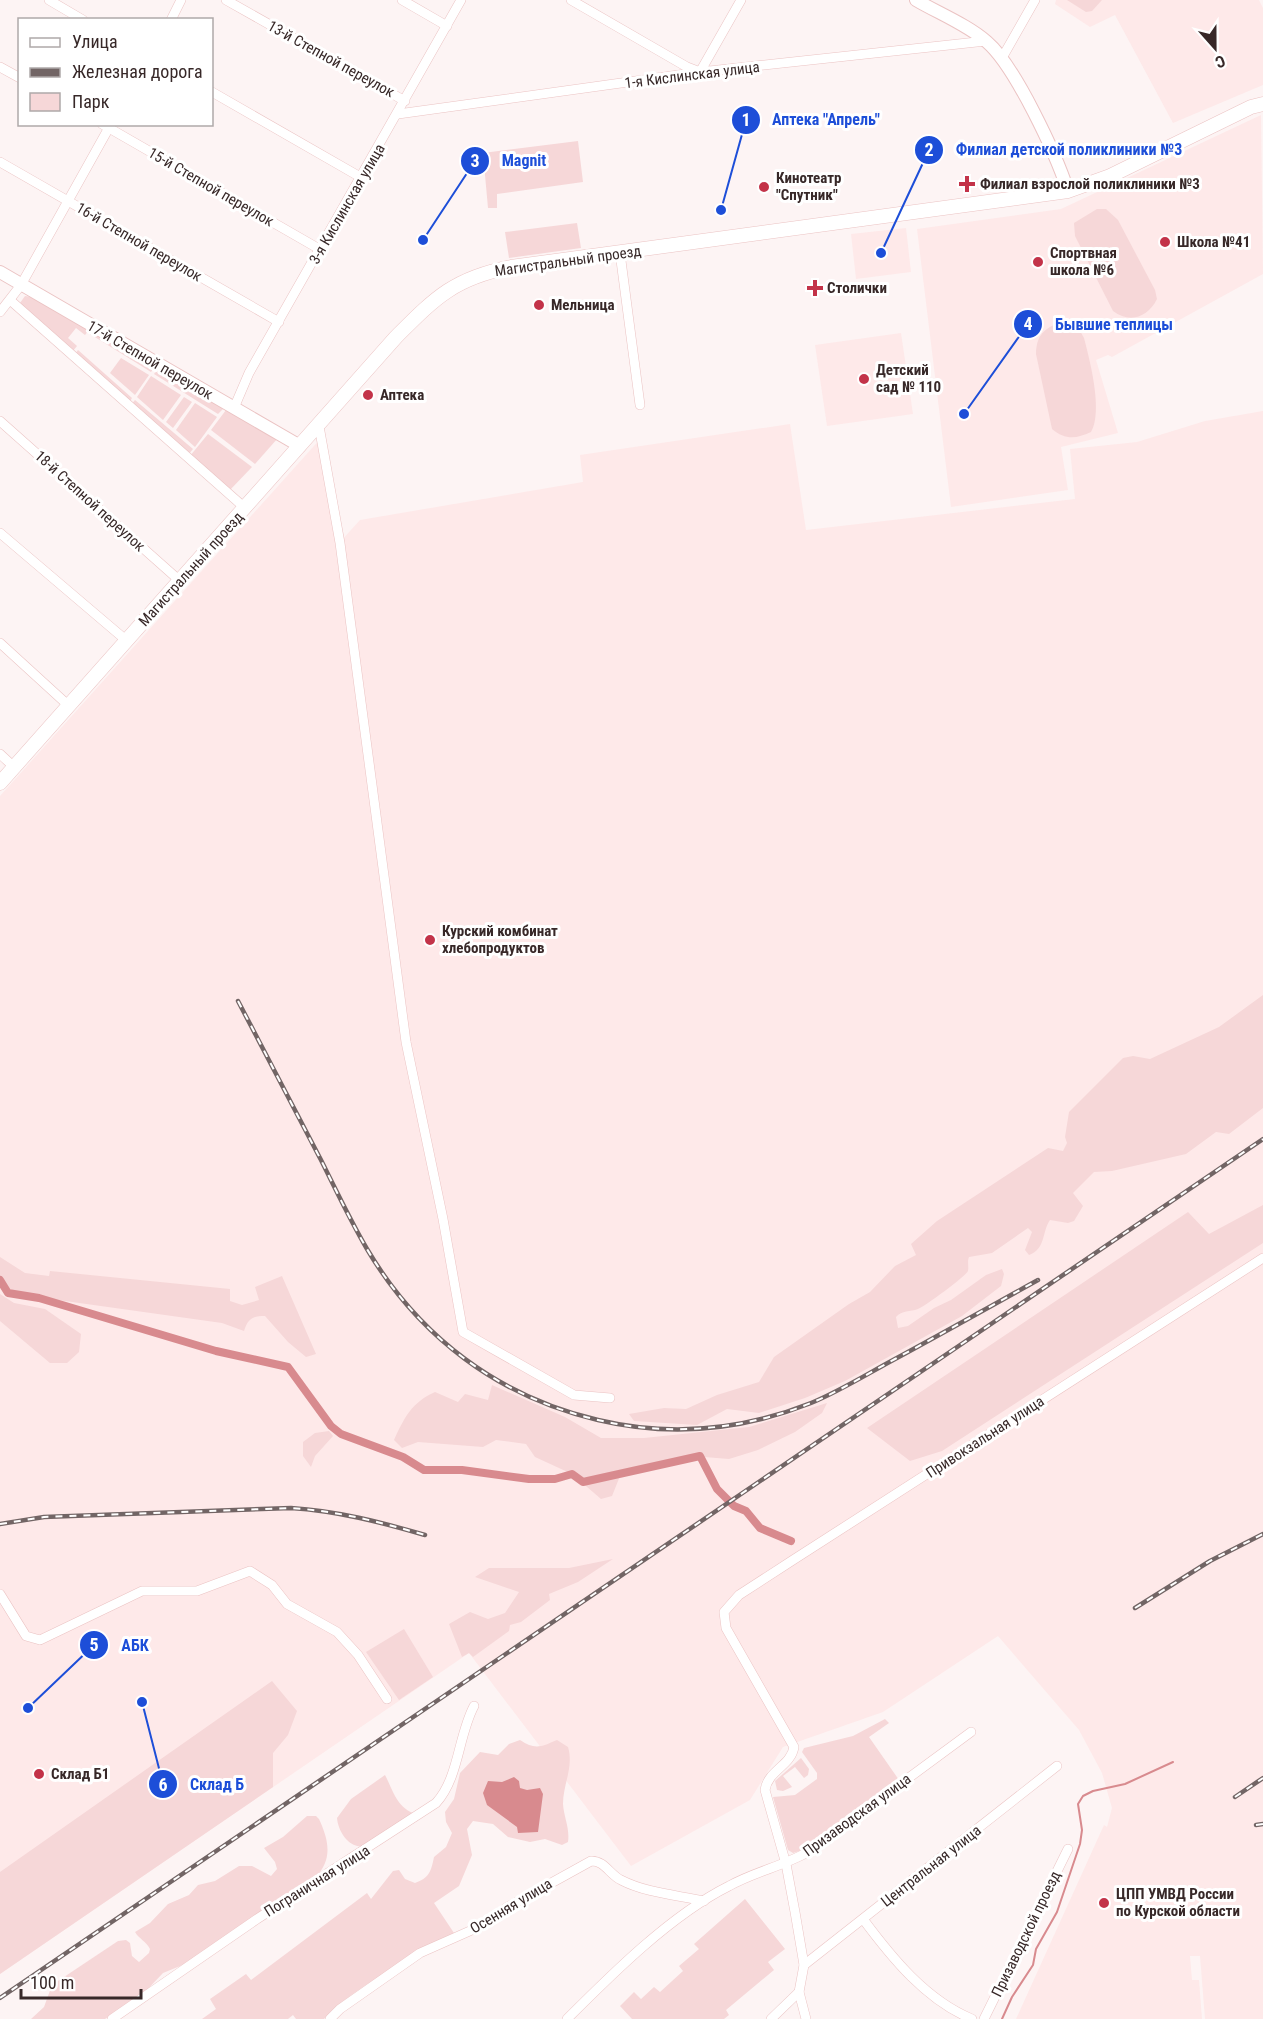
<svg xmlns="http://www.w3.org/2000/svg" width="1263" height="2019" viewBox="0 0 1263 2019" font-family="'Roboto Condensed',sans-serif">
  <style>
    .built { fill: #fee9e9 }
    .green { fill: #f6d7d8 }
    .water { fill: #d88a8e }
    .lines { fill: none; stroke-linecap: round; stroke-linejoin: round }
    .stream { stroke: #d88a8e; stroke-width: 2 }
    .canal { stroke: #d88a8e; stroke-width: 8 }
    .street-casing { stroke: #ebc3c3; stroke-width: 10 }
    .secondary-casing { stroke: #ebc3c3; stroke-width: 14 }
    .primary-casing { stroke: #ebc3c3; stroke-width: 15 }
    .street { stroke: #fff; stroke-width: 9 }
    .secondary { stroke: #fff; stroke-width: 12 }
    .primary { stroke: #fff; stroke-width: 14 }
    .rail-casing { stroke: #726565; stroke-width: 4.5 }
    .rail { stroke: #fff; stroke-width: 2; stroke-dasharray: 7; stroke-linecap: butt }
    .poi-dot { fill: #c33349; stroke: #fff; stroke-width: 2 }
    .labels { text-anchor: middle; stroke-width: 6; stroke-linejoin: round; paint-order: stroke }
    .street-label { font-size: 15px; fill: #372828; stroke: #fff }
    .poi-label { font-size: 15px; font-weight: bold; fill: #372828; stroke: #fff; text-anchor: start }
    .leader { fill: none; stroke: #1d4ed8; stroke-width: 2 }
    .callout-dot { fill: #1d4ed8; stroke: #fff; stroke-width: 2 }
    .mark-label { font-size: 18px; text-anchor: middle; font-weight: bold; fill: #fff }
    .callout-label { font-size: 16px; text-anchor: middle; font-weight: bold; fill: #1d4ed8; stroke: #fff; stroke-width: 6; stroke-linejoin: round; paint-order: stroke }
  </style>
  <rect width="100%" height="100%" fill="#fdf4f4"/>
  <!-- built -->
  <g class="built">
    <path d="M1056,0H1259L1263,8V85L1173,123L1115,15L1090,27L1055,4Z"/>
    <path d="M1261,115L1263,274L1112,357L1108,355L1096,360L1118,433L1061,447L1068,490L951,507L917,229L1061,209Z"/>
    <path d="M906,228L911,272L856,279L851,234Z"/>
    <path d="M901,333L913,414L827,426L815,345Z"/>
    <path d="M1263,411V2019H1205L1200,1956H1190L1192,1980H1199L1202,2019H1016L1104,1825L1107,1827L1112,1808L1102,1773L1079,1730L998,1636L883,1712L783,1747L750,1800L631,1866L469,1653L0,1974V796L322,437L340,542L360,520L583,482L580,455L790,424L806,530L1075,499L1070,449L1137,442L1205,421Z"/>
  </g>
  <!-- green -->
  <g class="green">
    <path d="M1067,0H1102L1092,11L1086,12Z"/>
    <path d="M578,141L583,182L497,194V208H488L483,153Z"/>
    <path d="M1097,209H1106L1118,220L1155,290L1157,299C1148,317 1130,324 1113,311L1075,236L1074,223Z"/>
    <path d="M577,223L581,248L509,258L505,232Z"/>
    <path d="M25,296L32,297L89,330L85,335L76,328L68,338L77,346L72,352L20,303Z"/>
    <path d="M1061,322L1079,329L1084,338C1090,361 1103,411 1091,432C1076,439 1065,440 1052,429L1036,354C1036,336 1044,328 1061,322Z"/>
    <path d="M92,331L154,368L151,372L90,334Z"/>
    <path d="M78,350L132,398L129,403L75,354Z"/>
    <path d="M121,358L149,375L135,395L110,373Z"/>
    <path d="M157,370L224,408L218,414L154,374Z"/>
    <path d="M151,376L181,395L163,420L137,397Z"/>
    <path d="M184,397L192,402L173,428L166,422Z"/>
    <path d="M135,400L193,449L188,455L131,405Z"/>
    <path d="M195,403L217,417L195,447L176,430Z"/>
    <path d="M226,410L278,438L255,464L211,430Z"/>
    <path d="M208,434L252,467L229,491L190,456Z"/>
    <path d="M1263,995V1108L1229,1134L1216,1132L1186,1154L1112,1171L1094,1172L1073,1193L1083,1206L1074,1221L1068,1223L1050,1220C1042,1231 1046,1249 1029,1255L1025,1250L1032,1232L1028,1228L992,1253L969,1257C967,1262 969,1266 968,1271C966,1276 924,1307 918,1309C910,1312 902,1310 896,1317L898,1328L908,1326L934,1308L951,1300L986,1275L1002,1269L1004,1274L1001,1286L962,1316L845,1381L805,1398L759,1413L727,1409L697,1425L634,1421L629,1414L664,1408L686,1409L717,1395L759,1382L774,1357L849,1304L870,1292L895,1266L916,1255L911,1244L937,1221L1048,1148L1063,1151L1067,1143L1065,1137L1069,1112L1123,1058L1133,1056L1150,1059L1219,1027Z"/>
    <path d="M1263,1205V1243L942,1451L910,1461L867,1428L1188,1212L1209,1234Z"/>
    <path d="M0,1257L25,1273L49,1276L50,1271L230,1289V1301L242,1305L259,1300L255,1287L282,1276L316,1354L306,1357L288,1342L265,1316C252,1316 248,1319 244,1331L222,1323L8,1293L0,1280Z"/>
    <path d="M0,1294L14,1303L45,1309L81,1334L79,1352L67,1363H50L0,1321Z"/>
    <path d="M492,1385L565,1417L601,1438H644L749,1427L827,1403L822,1413L795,1432L758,1450L729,1459L692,1456L622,1471L612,1496L601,1499L572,1474L535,1457L526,1444L496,1440L483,1447L418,1442L402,1448L394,1440C404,1418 412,1402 435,1392L458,1402L465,1394L488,1400Z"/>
    <path d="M329,1431L333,1436L315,1456L311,1467L303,1456V1442L315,1433Z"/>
    <path d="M613,1559L578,1582L549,1594L550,1600L521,1622L510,1625L509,1631L473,1657L469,1653L462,1657L449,1624L470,1612L488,1619L505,1613L519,1592L475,1577L489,1568H569Z"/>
    <path d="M404,1629L433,1677L399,1700L366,1652Z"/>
    <path d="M272,1681L297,1711L288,1735L273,1753V1787L0,1974V1872Z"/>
    <path d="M885,1719L889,1723L869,1737L899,1780L805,1849L793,1853L788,1850L773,1797L795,1795L817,1779V1773L802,1752L804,1748L853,1736Z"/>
    <path d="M520,1740C535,1750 541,1747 557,1740L568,1747C574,1767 563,1784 563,1804C564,1818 570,1828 568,1842L562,1845L545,1839L530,1842L508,1837L493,1824L473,1821L467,1829L472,1855L459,1886L434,1903L454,1933C415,1957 354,1986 324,2019H296L293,2015L288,2019H202L216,2009L210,1999L246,1974L251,1980L367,1893L371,1899L393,1871L399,1870L405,1879L415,1883C429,1878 431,1872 434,1857L446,1847L452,1833L446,1822L445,1812L454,1799L460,1773L480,1752L498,1755L509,1744Z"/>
    <path d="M801,1758L809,1769L808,1775L804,1778L795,1767L783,1776L792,1787L783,1791L777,1790L775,1781Z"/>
    <path d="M385,1775C393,1790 396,1806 413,1813C401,1821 377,1843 364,1846C349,1849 338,1831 337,1818L351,1799Z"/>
    <path d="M307,1816H316L319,1819C329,1841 333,1859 315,1878L185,1964L163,1973L143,1994L105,2019H31L44,2007L52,1985L118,1941L126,1940L130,1943L132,1956L139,1962L149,1953L150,1949C146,1941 139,1939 135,1932L150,1923L168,1904L189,1895L198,1885L215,1881L239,1866H252L271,1876L277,1869L275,1862L264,1848L283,1837Z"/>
    <path d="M745,1899L785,1949L768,1962L774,1970L726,2010L729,2015L724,2019H632L620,2006L634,1992L641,1999L654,1987L660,1992L683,1971L679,1966L699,1949L694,1944Z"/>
  </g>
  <!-- water -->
  <path class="water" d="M514,1777L519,1781L520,1788L527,1790L540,1788L543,1794L538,1832L518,1833L517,1827L487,1805L483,1793L488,1781L502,1782Z"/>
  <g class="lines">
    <!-- stream -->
    <path class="stream" d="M1002,2019L1012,1997L1033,1965L1036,1949L1057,1912L1080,1844L1082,1830L1078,1804L1083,1796L1093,1791L1125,1784L1173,1762"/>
    <!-- canal -->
    <path class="canal" d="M0,1280L8,1293L39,1298L216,1351L288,1367L331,1426L341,1434L403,1457L424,1470H462L529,1479H555L572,1474L583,1482L700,1456L717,1489L734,1506L746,1511L760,1528L791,1541"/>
    <defs>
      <g id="street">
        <path d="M49,0L83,20"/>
        <path d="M226,0L405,101"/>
        <path d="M402,0L447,26"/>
        <path d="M571,0L687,67L700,72L741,0"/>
        <path d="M171,20L181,0"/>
        <path d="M1002,58L1035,0"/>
        <path d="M0,67L20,78"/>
        <path d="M212,92L362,178"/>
        <path d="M398,114L700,72L986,41"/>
        <path d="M102,124L321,250"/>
        <path d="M0,162L279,322"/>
        <path d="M620,253L640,405"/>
        <path d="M10,300L245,508"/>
        <path d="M0,312L21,285L111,124"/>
        <path d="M234,408L249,373L461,0"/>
        <path d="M0,421L180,581"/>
        <path d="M319,426L340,543L406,1042L443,1219L463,1332L574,1395L610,1398"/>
        <path d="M0,533L127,641"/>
        <path d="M0,643L69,706"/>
        <path d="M0,754L14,767"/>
        <path d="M0,1594L26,1636L40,1640L142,1591H197L250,1571L272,1585L287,1604L337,1632L358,1655L387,1699"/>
        <path d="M863,1919C892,1958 926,2000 972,2019"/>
        <path d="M804,1965L1057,1766"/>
        <path d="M112,2019L257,1919L436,1803C459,1778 458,1736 474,1706"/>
        <path d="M330,2019L340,2009L420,1953L481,1926L506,1908L591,1861C604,1860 610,1875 621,1880C646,1893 677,1895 704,1901"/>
        <path d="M567,2019C612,1974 671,1915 729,1886C754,1872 783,1866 808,1852L971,1732"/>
        <path d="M771,2019L799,1992"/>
        <path d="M806,2019L799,1992L804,1965L795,1912L786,1864L765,1790C768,1770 791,1766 794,1747L726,1628L724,1612L739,1595L793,1560L1263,1258"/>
        <path d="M984,2019L1068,1849"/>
      </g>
      <g id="secondary">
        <path d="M916,0C938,13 968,25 987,42C1015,66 1056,154 1068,191"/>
        <path d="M0,272L300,446"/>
      </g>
      <path id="primary" d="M0,783L396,337C435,298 454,278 511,267L1068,191L1110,176L1251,107L1263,104"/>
    </defs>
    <!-- street casing -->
    <use href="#street" class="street-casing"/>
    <!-- secondary casing -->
    <use href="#secondary" class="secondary-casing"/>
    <!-- primary casing -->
    <use href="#primary" class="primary-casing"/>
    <!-- street -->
    <use href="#street" class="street"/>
    <!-- secondary -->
    <use href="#secondary" class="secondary"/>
    <!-- primary -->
    <use href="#primary" class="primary"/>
    <defs>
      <g id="rail">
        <path d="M238,1001C266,1054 293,1107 321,1160C336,1190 350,1220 367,1249C419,1337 499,1397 598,1420C670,1437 743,1430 811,1403C840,1391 867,1374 895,1359C943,1333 991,1306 1038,1280"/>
        <path d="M0,1524L44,1517L291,1508C338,1511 380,1522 425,1535"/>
        <path d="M1135,1608L1210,1561L1263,1534"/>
        <path d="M1235,1797L1263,1778"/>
        <path d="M1256,1825L1263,1824"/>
        <path d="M0,1998L1263,1139"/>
      </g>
    </defs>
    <!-- rail casing -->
    <use href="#rail" class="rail-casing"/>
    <!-- rail -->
    <use href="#rail" class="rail"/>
  </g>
  <!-- markers -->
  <g class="poi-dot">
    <path d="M964 175h6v6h6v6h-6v6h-6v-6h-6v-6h6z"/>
    <circle cx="764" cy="187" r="6"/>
    <circle cx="1165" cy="242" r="6"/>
    <circle cx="1038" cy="262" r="6"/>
    <path d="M812 279h6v6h6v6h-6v6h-6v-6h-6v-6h6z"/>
    <circle cx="539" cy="305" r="6"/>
    <circle cx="864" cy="379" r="6"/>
    <circle cx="368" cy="395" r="6"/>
    <circle cx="430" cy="940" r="6"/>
    <circle cx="39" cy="1774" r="6"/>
    <circle cx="1104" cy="1903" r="6"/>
  </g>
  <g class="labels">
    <!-- street labels -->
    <g class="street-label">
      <text transform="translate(331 59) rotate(29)" y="5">13-й Степной переулок</text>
      <text transform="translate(692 75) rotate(-7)" y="5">1-я Кислинская улица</text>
      <text transform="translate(211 187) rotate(30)" y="5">15-й Степной переулок</text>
      <text transform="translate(347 204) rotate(-60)" y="5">3-я Кислинская улица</text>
      <text transform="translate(139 242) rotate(30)" y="5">16-й Степной переулок</text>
      <text transform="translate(568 261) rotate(-8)" y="5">Магистральный проезд</text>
      <text transform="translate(150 360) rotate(30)" y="5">17-й Степной переулок</text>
      <text transform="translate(90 501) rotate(42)" y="5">18-й Степной переулок</text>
      <text transform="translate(191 569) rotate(-48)" y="5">Магистральный проезд</text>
      <text transform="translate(985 1437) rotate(-33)" y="5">Привокзальная улица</text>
      <text transform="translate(857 1815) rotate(-36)" y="5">Призаводская улица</text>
      <text transform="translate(931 1866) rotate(-38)" y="5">Центральная улица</text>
      <text transform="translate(317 1881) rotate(-32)" y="5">Пограничная улица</text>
      <text transform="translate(511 1906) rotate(-31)" y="5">Осенняя улица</text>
      <text transform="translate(1026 1934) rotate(-64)" y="5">Призаводской проезд</text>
    </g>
    <!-- poi labels -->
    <g class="poi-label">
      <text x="776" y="183">Кинотеатр<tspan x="776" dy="17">"Спутник"</tspan></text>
      <text x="980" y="189">Филиал взрослой поликлиники №3</text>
      <text x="1177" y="247">Школа №41</text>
      <text x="1050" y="258">Спортвная<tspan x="1050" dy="17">школа №6</tspan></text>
      <text x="827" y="293">Столички</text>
      <text x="551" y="310">Мельница</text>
      <text x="876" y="375">Детский<tspan x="876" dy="17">сад № 110</tspan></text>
      <text x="380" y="400">Аптека</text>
      <text x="442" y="936">Курский комбинат<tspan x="442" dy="17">хлебопродуктов</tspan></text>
      <text x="51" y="1779">Склад Б1</text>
      <text x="1116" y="1899">ЦПП УМВД России<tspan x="1116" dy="17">по Курской области</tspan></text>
    </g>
  </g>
  <!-- callouts -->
  <path class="leader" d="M721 210L746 120M881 253L929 150M423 240L475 161M964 414L1028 324M28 1708L94 1645M142 1702L163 1784"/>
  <g class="callout-dot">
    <circle cx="721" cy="210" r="6"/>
    <circle cx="881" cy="253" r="6"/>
    <circle cx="423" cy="240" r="6"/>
    <circle cx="964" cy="414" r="6"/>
    <circle cx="28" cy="1708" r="6"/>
    <circle cx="142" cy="1702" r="6"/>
    <circle cx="746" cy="120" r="15"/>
    <circle cx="929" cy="150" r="15"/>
    <circle cx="475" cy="161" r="15"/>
    <circle cx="1028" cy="324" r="15"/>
    <circle cx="94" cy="1645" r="15"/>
    <circle cx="163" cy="1784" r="15"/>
  </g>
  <g class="mark-label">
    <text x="746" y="126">1</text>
    <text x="929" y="156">2</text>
    <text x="475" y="167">3</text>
    <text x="1028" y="330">4</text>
    <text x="94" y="1651">5</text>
    <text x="163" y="1791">6</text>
  </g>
  <g class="callout-label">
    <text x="826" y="125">Аптека "Апрель"</text>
    <text x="1069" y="155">Филиал детской поликлиники №3</text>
    <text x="524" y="166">Magnit</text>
    <text x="1114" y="330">Бывшие теплицы</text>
    <text x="135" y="1651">АБК</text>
    <text x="217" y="1790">Склад Б</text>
  </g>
  <!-- legend -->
  <rect x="18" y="18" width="195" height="108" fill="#ffffff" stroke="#afa9a9" stroke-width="1.5"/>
  <rect x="30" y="38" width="30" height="9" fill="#ffffff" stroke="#afa9a9" stroke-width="1.5"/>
  <text x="72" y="48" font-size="18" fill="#372828">Улица</text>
  <rect x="30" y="68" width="30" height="9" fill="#726565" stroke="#afa9a9" stroke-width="1.5"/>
  <text x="72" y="78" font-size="18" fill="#372828">Железная дорога</text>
  <rect x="30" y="93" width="30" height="18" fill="#f6d7d8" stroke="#afa9a9" stroke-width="1.5"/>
  <text x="72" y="108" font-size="18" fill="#372828">Парк</text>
  <!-- north arrow -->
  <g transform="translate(1215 48) rotate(159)" stroke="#ffffff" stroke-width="4.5" paint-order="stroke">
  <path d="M0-4.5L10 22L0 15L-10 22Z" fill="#372828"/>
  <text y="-9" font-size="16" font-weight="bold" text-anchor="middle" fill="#372828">С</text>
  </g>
  <!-- scale -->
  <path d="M21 1989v9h120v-9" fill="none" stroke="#372828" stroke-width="3"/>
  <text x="30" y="1989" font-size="18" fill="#372828" stroke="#ffffff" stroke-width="4.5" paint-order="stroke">100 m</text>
</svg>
